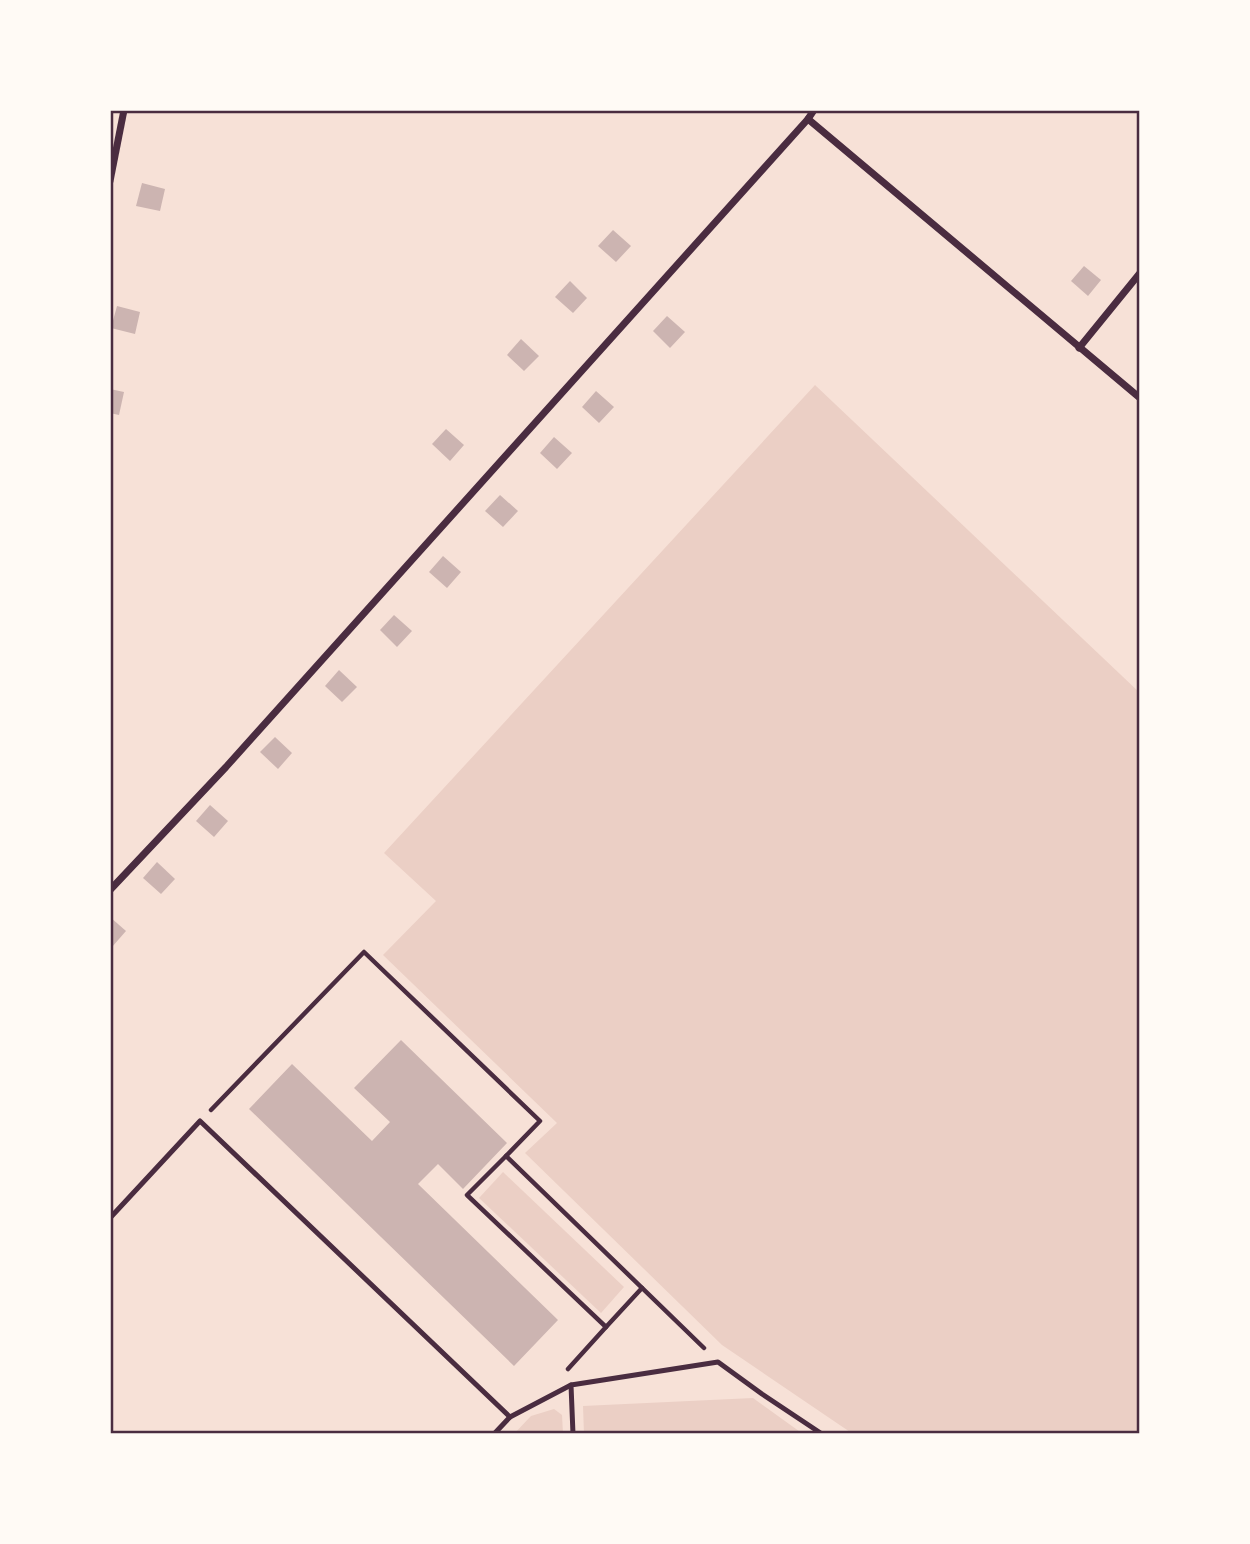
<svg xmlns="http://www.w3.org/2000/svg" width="1250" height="1544" viewBox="0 0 1250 1544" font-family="'Noto Sans',sans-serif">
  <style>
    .green { fill: #ebcfc5 }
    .building { fill: #ccb4b1 }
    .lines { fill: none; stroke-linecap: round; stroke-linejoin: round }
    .path { stroke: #4a2c40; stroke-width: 4.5 }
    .service { stroke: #4a2c40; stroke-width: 5 }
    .minor { stroke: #4a2c40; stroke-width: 7 }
    .neatline { fill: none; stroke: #4a2c40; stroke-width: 2.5 }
  </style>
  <rect width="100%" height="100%" fill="#f7e1d7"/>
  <!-- green -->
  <g class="green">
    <path d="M815,385L1140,693V1434H853L722,1345L525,1153L557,1123L383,955L436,901L384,853Z"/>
    <path d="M503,1172L624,1287L601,1313L479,1198Z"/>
    <path d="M753,1398L803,1434H584L583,1406Z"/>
    <path d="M554,1409L562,1415L563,1434H514L531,1416Z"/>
  </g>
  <!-- building -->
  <g class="building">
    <path d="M142,183L165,189L160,211L136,206Z"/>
    <path d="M613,230L631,246L616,262L598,246Z"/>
    <path d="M1084,266L1101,280L1088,296L1071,281Z"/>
    <path d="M570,281L587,298L573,313L555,297Z"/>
    <path d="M117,306L140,312L135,334L111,328Z"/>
    <path d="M667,316L685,332L670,348L653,331Z"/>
    <path d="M521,339L539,356L524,371L507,355Z"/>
    <path d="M110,389L124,392L119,415L110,413Z"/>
    <path d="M596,391L614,407L599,423L582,407Z"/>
    <path d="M446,429L464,445L450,461L432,444Z"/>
    <path d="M554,437L572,453L557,469L540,453Z"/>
    <path d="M500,495L518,511L503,527L485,511Z"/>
    <path d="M443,556L461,572L447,588L429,572Z"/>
    <path d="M394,615L412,631L397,647L380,630Z"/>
    <path d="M339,670L357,687L342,702L325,686Z"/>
    <path d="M275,737L292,753L278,769L260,752Z"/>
    <path d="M210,805L228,821L214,837L196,821Z"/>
    <path d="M157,862L175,879L161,894L143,878Z"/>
    <path d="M110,917L126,931L112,947L110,946Z"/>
    <path d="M401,1040L507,1143L463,1189L438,1164L418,1184L558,1320L514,1366L249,1109L292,1064L372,1141L390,1122L354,1088Z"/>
  </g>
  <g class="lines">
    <!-- path -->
    <g class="path">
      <path d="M211,1110L364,952L540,1121L506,1156L704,1348"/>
      <path d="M506,1156L467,1195L606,1327L568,1369"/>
      <path d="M606,1327L642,1288"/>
    </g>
    <!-- service -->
    <g class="service">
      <path d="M110,1218L200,1121L510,1417"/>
      <path d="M494,1434L510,1417L571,1385"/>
      <path d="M573,1434L571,1385L718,1362L762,1394L822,1434"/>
    </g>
    <!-- minor -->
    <g class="minor">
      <path d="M808,119L1140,398"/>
      <path d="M110,181L124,110"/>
      <path d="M1079,348L1140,273"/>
      <path d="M110,890L226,767L808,119L814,110"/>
    </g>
  </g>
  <!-- border -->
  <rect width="1250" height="1544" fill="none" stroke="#fffaf5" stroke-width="224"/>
  <rect x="112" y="112" width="1026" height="1320" class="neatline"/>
</svg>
